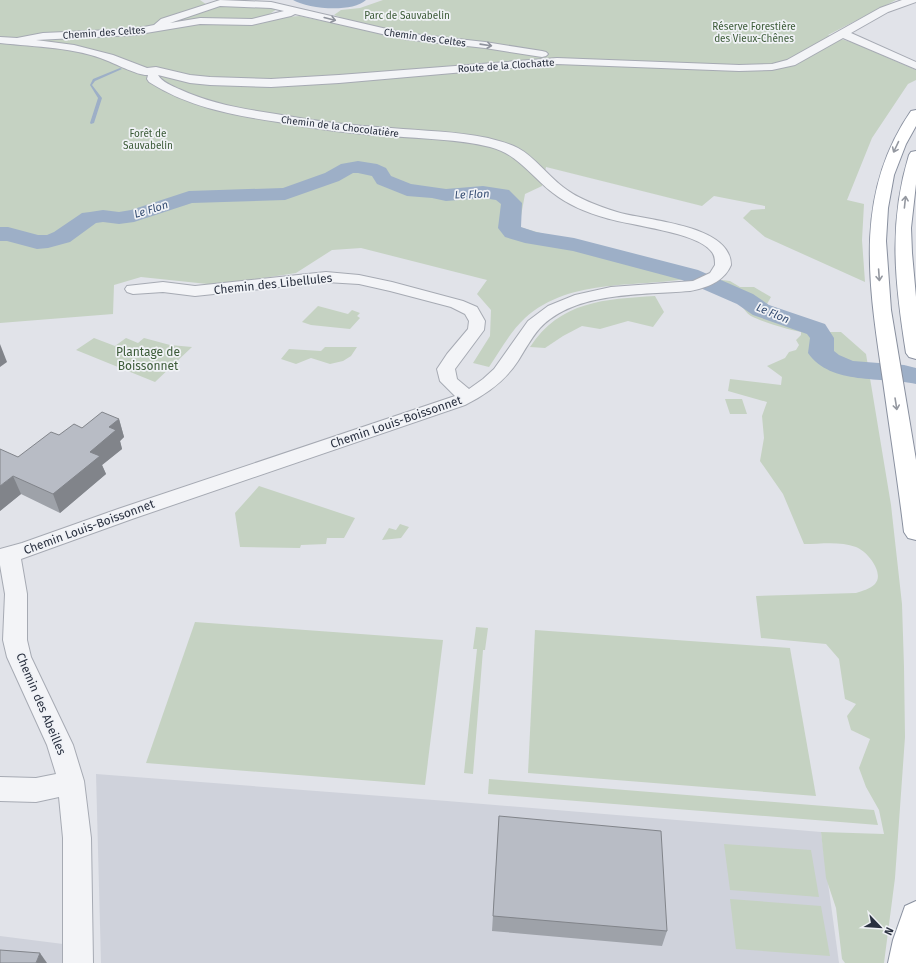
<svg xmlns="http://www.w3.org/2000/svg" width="916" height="963" viewBox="0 0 916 963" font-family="'Fira Sans',sans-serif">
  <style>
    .built { fill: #cfd2db }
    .green { fill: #c5d2c2 }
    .water { fill: #9dafc7 }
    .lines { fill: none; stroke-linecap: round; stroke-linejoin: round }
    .stream { fill: #9dafc7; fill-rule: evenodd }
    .river { fill: #9dafc7; fill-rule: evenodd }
    .minor-casing { stroke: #a6aab3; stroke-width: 2 }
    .highway-casing { stroke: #89909f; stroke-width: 2 }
    .minor { fill: #f3f4f7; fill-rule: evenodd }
    .highway { fill: #fff; fill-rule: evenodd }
    .wall { fill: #9ea2a9 }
    .shaded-wall { fill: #81848a }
    .building { fill: #b8bcc5; stroke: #81848a }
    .oneway { stroke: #8e929c }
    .oneway2 { stroke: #9498a0 }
    .labels { text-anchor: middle; stroke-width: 3.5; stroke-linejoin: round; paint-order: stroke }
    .far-park-label { font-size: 10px; fill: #3c5b38; stroke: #f0f2f6 }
    .far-street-label { font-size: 10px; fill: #2a3140; stroke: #f0f2f6 }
    .far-water-label { font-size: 11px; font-style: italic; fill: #354d72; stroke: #f0f2f6 }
    .street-label { font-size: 12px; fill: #2a3140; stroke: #f0f2f6 }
    .park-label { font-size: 12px; fill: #3c5b38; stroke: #f0f2f6 }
  </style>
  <rect width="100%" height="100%" fill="#e1e3e9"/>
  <!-- built -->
  <g class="built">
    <path d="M96,774L447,801L821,832L839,963H101Z"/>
    <path d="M0,936L63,944V963H0Z"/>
  </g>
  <!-- green -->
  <g class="green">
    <path d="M0,0H200L210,7L214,5L266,6L277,9L268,15L253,19L300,16L322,21L340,17L334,15L341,10L360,8L383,0H896L828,35L854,43L916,70V80L908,84L872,138L847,200L864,204L862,240L865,282L765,237L743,218L751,210L765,209V206L714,196L702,206L546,167L542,186L525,194L519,227L649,263L684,269L696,274L697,277C640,289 572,276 525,318C510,332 500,351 489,367L473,363L490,336L491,310L477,294L487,280L361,248L332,250L296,273L217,285L141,277L114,285L113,314L0,323Z"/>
    <path d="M722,280L730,281L740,287H754L771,297L767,304L775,311L826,327L829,332H841L866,354L891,505L902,604L904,667L905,737L895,878L884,963H845L842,959L836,908L826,878L821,832L884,834L879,810L866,787L859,768L870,739L851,730L847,716L856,704L845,699L839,659L826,644L761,638L756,596L856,593C862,591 870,589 875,584C885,573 867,551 856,547C840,541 821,544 804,544L783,494L760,461L764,438L762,416L767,402L728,391L730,379L781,385L782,377L767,366L785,358L789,352L796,350L799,345L796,340L801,335V332C786,329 765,323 751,316C746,313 744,308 740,305C735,300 730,298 726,292L728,290L718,284Z"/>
    <path d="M655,296L664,312L653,327L628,321L600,329L582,326L563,336L545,348L530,347C560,301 605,299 655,296Z"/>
    <path d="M318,306L348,314L352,310L360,313L357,316L360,318L350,329L311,325L302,322Z"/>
    <path d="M94,338L115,346L126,338L138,343L144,338L170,345L192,347L155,382L76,350Z"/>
    <path d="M325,347H357L351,356L343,361L330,364L311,358L296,364L281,359L289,349L321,351Z"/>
    <path d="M725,399H742L747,414H730Z"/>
    <path d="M259,486L355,518L344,538H327L326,544L301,545L300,548L240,547L235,513Z"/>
    <path d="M400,524L409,527L401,538L382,540L389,528L396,530Z"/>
    <path d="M195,622L443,640L425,785L146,763Z"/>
    <path d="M476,627L488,628L485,650H483L473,774L464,773L477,649H473Z"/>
    <path d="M535,630L790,648L816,796L528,773Z"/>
    <path d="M489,779L874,810L878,825L488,794Z"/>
    <path d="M724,844L811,850L819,897L730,890Z"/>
    <path d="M730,899L821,906L830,956L736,949Z"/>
  </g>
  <!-- water -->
  <path class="water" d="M293,0H366C352,13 308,9 293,0Z"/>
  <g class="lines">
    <!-- stream -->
    <path class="stream" d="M120,68L122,69L95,81L92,85L102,98L94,123L91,124L90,123L98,98L90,85L93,79Z"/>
    <!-- river -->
    <path class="river" d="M358,161L377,164L386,168L391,176L411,184L446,189L483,186L509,190L522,203L521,227L536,232L574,238L698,270L753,294L769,305L825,324L834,338V351L839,355L853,361L904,365L916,368V384C882,376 831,386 808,353L810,338L807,334L753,315L737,304L682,280L573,251L525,243L505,237L498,228L501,204L496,200L483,198L446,201L432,198L407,196L377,184L372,176L358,173H353L339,181L285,200L192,203L134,222L119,224L103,222L96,223L70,242L48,248L37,249L7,241H0V227H8L38,235H47L54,232L82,213L90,212L103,210L119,212L131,210L189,191L283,188L325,173L341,164Z"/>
    <defs>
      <path id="minor" d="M220,0L271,2L404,33L485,42L542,51L546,52L548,54L546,56L542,57L485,48L404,39L295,14L291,16L252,25L200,24L134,35L36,40L74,45L113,55L147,68L156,67L190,75L210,77L271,79L339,75L557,58L739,65L772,64L787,60L880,8L902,0H916V2L888,12L851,33L916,62V69L843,38L795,65L772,70L739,71L557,64L339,83L271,87L210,85L190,83L158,75C162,82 172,86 179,89C209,103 242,109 276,114C314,121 352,126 391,128C423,131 456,131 488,138C498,141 509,143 518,148C535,157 547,175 563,187C578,199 598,206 617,212C646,221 731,224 731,265C724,282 706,288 690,291C643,295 575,291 540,328C531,338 525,350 518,361C505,381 487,394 465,405L132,519L21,559L27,594V640L31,657L73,745L84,781L91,838L93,963H63V838L59,797L36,802L0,801V777L36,778L56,774L47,745L7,657L3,640L5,594L0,565V549L22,543L118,509L455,396L440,381L437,369L447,354L468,329L469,321L465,314L451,307L390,291L359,284L326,282L195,296L163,292L133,294L127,292L125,289L127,286L163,282L195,286L326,272L359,275L392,282L463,301L477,307L485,321L484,330L455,369L457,379L469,389L483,379L494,369L528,321L548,306L575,295L611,287L693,281L710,273L715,265C715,260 715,255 711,251C696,232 632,226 606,218C588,213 568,205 553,193C531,176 518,154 490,147C457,139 424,139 391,136C353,134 315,129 278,122C232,115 188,107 149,82L147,79L148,75C139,76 118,65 108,61C75,47 36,47 0,43V37L17,38L43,33L134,29L154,25L161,19ZM220,6L271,8L284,11L252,19L200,18L170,23Z"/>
      <g id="highway">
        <path d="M916,110V126L906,144L894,175L888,208L886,241L891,310L916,460V540L908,538L904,532C898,482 890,432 883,381C869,286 853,195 911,111Z"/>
        <path d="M916,151V184L911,228L912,253L916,297V359L909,357L906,353C895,283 888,224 909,155L911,152Z"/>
        <path d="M916,901V963H888L893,940L905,906Z"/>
      </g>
    </defs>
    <!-- minor casing -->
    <use href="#minor" class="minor-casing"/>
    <!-- highway casing -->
    <use href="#highway" class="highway-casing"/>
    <!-- minor -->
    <use href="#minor" class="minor"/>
    <!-- highway -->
    <use href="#highway" class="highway"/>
  </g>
  <!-- wall -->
  <g class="wall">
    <path d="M119,419L124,437L120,441L122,449L102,465L106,474L60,513L21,494L0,511L18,457L59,435L82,428Z"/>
    <path d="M499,816L667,931L662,946L492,931Z"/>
  </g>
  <!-- shaded-wall -->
  <g class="shaded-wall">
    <path d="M0,344L7,362L0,367Z"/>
    <path d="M119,419L124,437L120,441L122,449L102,465L106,474L60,513L53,494L109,427Z"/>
    <path d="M13,476L21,494L0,511V486Z"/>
    <path d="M40,953L47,963H36Z"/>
  </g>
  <!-- building -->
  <g class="building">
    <path d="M102,412L119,419L109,427L116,430L90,452L100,456L53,494L13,476L0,486V449L18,457L51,432L59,435L74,424L82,428Z"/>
    <path d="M499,816L661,831L667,931L493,916Z"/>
    <path d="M0,950L40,953L36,963H0Z"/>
  </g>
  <!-- one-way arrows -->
  <defs><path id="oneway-shaft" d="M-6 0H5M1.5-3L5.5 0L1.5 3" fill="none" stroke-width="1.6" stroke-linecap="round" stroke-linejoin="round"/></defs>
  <g class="oneway">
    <use href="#oneway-shaft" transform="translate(330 19) rotate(14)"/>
    <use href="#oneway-shaft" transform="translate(486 45) rotate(8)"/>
  </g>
  <g class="oneway2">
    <use href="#oneway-shaft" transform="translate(896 147) rotate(115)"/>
    <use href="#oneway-shaft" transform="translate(905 202) rotate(-84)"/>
    <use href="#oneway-shaft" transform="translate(879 275) rotate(86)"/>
    <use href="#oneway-shaft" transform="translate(896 404) rotate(81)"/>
  </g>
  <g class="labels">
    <!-- far-park labels -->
    <g class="far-park-label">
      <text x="407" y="19">Parc de Sauvabelin</text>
      <text x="754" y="30">Réserve Forestière<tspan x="754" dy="12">des Vieux-Chênes</tspan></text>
      <text x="148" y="137">Forêt de<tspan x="148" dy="12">Sauvabelin</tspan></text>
    </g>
    <!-- far-street labels -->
    <g class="far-street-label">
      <text transform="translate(104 32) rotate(-4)" y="4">Chemin des Celtes</text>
      <text transform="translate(425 37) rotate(8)" y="4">Chemin des Celtes</text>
      <text transform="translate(506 65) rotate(-4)" y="4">Route de la Clochatte</text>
      <text transform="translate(340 126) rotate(7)" y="4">Chemin de la Chocolatière</text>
    </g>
    <!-- far-water labels -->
    <g class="far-water-label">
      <text transform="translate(472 194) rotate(-2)" y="4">Le Flon</text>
      <text transform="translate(151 209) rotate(-17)" y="4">Le Flon</text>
      <text transform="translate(773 313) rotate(23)" y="4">Le Flon</text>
    </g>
    <!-- street labels -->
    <g class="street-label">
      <text transform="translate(273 284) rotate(-6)" y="4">Chemin des Libellules</text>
      <text transform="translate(396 422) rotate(-19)" y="4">Chemin Louis-Boissonnet</text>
      <text transform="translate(89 527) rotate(-20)" y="4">Chemin Louis-Boissonnet</text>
      <text transform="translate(41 704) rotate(67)" y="4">Chemin des Abeilles</text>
    </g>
    <!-- park labels -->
    <g class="park-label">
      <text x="148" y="356">Plantage de<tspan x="148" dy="14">Boissonnet</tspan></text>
    </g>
  </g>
  <!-- north arrow -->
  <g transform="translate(880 927) rotate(115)" stroke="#f0f2f6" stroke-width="3" paint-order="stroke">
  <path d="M0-3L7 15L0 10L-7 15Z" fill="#2a3140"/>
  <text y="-6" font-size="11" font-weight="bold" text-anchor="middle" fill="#2a3140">N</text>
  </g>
</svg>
